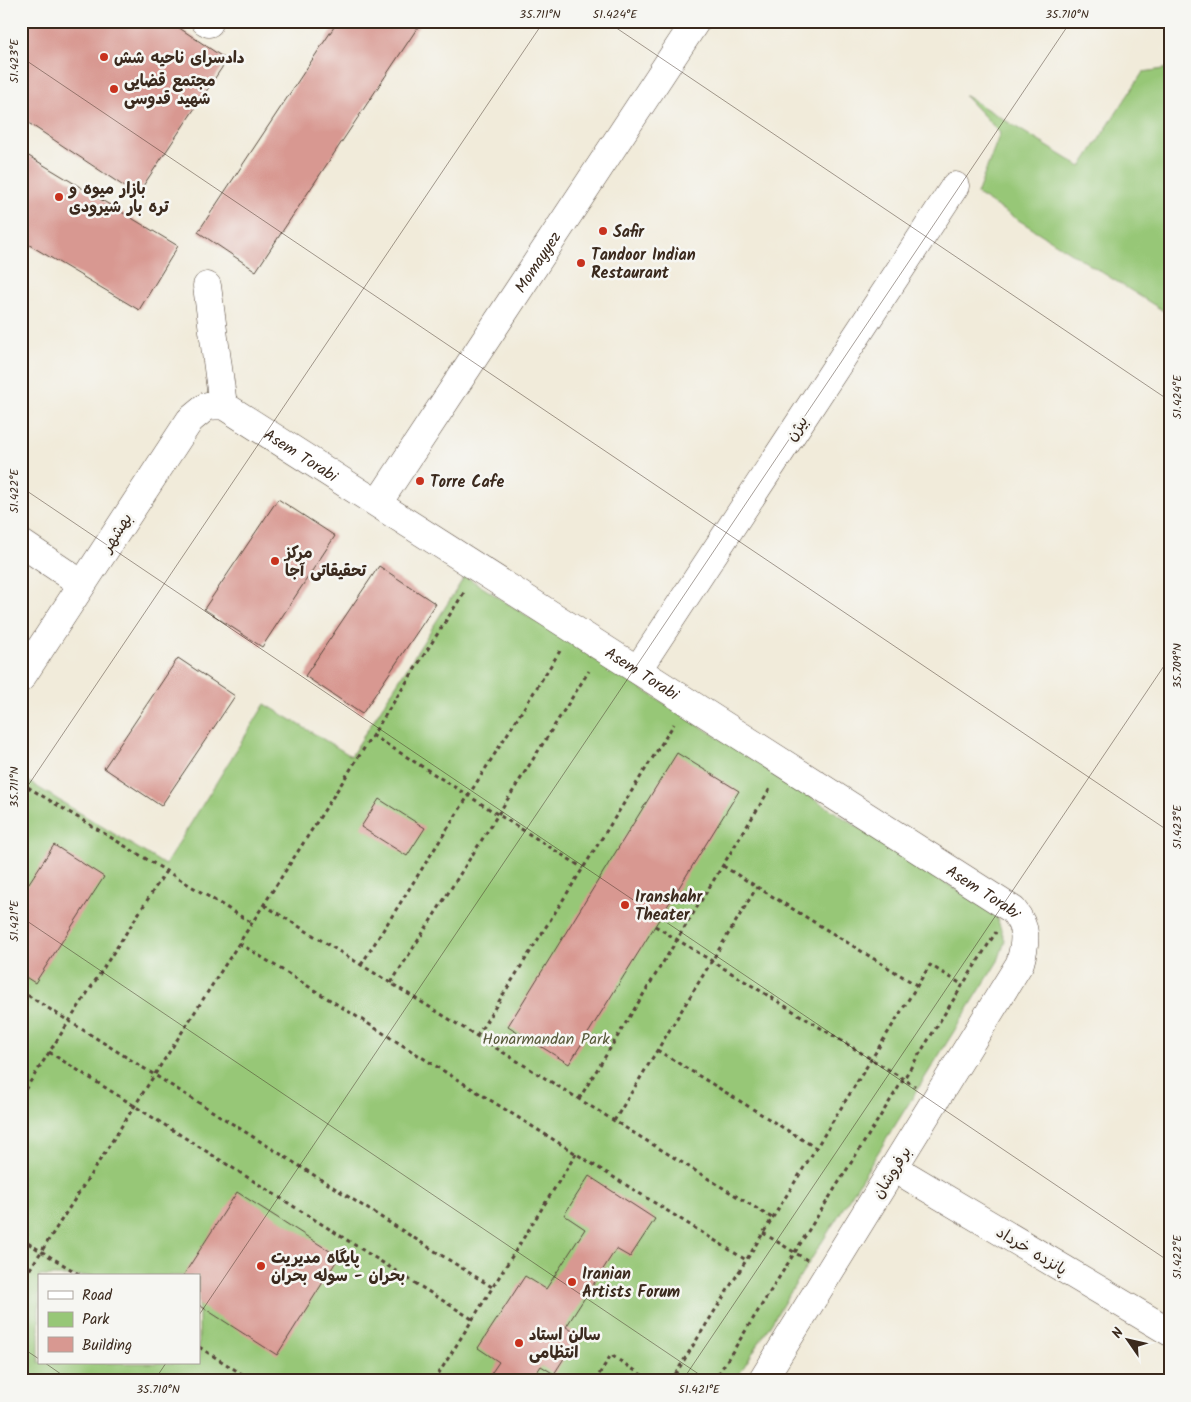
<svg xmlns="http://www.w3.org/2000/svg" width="1191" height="1402" viewBox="0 0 1191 1402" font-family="Kalam,'Playpen Sans Arabic',sans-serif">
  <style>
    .green { fill: #97c777; stroke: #69784a; fill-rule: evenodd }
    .building { fill: #d89891 }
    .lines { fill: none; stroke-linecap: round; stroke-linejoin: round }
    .minor-casing { stroke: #56473a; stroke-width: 29 }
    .path { stroke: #56473a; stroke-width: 3; stroke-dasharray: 4 4; stroke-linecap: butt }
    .minor { stroke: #fff; stroke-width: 28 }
    .ticks { fill: none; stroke: #3b2a1e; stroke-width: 1; stroke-opacity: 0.45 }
    .poi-dot { fill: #c8321e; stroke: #f6f6f2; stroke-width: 2 }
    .labels { text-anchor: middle; stroke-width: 5; stroke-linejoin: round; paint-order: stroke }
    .poi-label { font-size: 16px; font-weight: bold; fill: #3b2a1e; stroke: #f6f6f2; text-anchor: start }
    .street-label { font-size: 16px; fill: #3b2a1e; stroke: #f6f6f2 }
    .park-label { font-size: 16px; fill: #575939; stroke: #f6f6f2 }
    .neatline { fill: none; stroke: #3b2a1e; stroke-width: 2 }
    .ticks-label { font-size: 12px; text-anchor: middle; fill: #3b2a1e }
  </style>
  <rect width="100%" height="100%" fill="#f6f6f2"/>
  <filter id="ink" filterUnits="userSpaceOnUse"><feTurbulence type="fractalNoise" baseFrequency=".02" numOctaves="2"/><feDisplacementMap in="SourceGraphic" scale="10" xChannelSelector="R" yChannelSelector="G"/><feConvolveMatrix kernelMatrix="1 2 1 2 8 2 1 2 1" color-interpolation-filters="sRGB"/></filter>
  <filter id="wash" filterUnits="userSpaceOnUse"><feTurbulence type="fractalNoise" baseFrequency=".0096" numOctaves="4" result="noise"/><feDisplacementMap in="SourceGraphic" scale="20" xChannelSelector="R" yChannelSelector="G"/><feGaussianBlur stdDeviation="1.12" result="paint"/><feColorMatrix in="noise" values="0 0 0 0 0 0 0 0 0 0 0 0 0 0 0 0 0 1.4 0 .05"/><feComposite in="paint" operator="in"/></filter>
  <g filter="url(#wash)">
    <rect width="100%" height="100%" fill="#f1ebda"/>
    <!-- green -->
    <g class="green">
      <path d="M1170,68V315L977,194L1000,133L964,95L1081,167L1143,72Z"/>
      <path d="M465,576L996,915L1005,941L998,961L735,1381H21V777L165,865L265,704L351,756ZM39,1276H199V1363H39Z"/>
    </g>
    <g id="blocks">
      <!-- building -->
      <g class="building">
        <path d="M32,21H169L227,60L137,195L21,118V37Z"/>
        <path d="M338,21H422L256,271L198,232Z"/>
        <path d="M22,152L178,246L139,310L21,240Z"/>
        <path d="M278,499L335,536L262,647L204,609Z"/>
        <path d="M379,566L436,604L362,714L305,676Z"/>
        <path d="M178,658L235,696L161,806L104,768Z"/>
        <path d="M677,753L739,791L569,1064L508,1026Z"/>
        <path d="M379,799L425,828L407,856L361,827Z"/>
        <path d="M54,845L104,877L35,983L21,974V895Z"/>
        <path d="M589,1176L655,1219L630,1257L616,1249L566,1327L579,1335L554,1374L541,1366L531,1381H486L499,1362L478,1348L525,1276L546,1289L585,1229L564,1215Z"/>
        <path d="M237,1192L339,1257L277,1355L199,1305V1276H183Z"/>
      </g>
    </g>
  </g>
  <g filter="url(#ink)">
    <use href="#blocks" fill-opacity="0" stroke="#56473a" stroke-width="1"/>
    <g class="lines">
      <defs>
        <g id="minor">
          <path d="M205,21L209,23"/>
          <path d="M207,286L223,405"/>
          <path id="s1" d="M378,503L696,21"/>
          <path d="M21,543L82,584"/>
          <path d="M638,669L955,186"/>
          <path id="s2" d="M21,678L190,420L207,406L223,405L1013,910C1028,928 1026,942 1020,963L762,1381"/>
          <path d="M894,1168L1170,1332"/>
        </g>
      </defs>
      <!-- minor casing -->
      <use href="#minor" class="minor-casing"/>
      <!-- path -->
      <g class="path">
        <path d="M372,735L583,868"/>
        <path d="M21,783L252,923"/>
        <path d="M723,866L918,986"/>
        <path d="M264,905L772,1218"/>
        <path d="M655,926L915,1086"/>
        <path d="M239,943L746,1260"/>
        <path d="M361,965L560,651"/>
        <path d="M391,983L589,671"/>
        <path d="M21,991L492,1287"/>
        <path d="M477,1036L674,724"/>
        <path d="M657,1050L816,1148"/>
        <path d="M49,1052L472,1319"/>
        <path d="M21,1096L166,871"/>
        <path d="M579,1099L771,787"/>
        <path d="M614,1121L757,887"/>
        <path d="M763,1233L807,1260"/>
        <path d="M21,1239L82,1276"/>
        <path d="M21,1283L465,591"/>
        <path d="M199,1347L253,1381"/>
        <path d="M434,1381L576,1154"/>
        <path d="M595,1381L611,1355L651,1381"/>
        <path d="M671,1381L930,965L963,985"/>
        <path d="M714,1381L996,932"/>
      </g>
      <!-- minor -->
      <use href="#minor" class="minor"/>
    </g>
  </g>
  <!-- ticks -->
  <path class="ticks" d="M606,21L1170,401M21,57L1170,832M21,487L1170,1262M21,796L544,21M21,917L709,1381M199,1315L1071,21M21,1347L39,1359M45,1363L71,1381M154,1381L166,1363M682,1381L1170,657"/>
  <!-- markers -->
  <g class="poi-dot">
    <circle cx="104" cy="57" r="5"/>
    <circle cx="114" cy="89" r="5"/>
    <circle cx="59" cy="197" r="5"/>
    <circle cx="603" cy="231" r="5"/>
    <circle cx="581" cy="263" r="5"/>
    <circle cx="420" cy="481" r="5"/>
    <circle cx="275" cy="561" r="5"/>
    <circle cx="625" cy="905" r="5"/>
    <circle cx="261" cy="1266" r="5"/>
    <circle cx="572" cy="1282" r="5"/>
    <circle cx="519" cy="1343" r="5"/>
  </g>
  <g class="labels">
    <!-- poi labels -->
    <g class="poi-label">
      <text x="114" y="63">دادسرای ناحیه شش</text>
      <text x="124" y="86">مجتمع قضایی<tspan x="124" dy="18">شهید قدوسی</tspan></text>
      <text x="69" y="194">بازار میوه و<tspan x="69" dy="18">تره بار شیرودی</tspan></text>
      <text x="613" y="237">Safir</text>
      <text x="591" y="260">Tandoor Indian<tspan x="591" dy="18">Restaurant</tspan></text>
      <text x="430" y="487">Torre Cafe</text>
      <text x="285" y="558">مرکز<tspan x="285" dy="18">تحقیقاتی آجا</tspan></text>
      <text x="635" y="902">Iranshahr<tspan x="635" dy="18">Theater</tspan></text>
      <text x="271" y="1263">پایگاه مدیریت<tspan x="271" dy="18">بحران - سوله بحران</tspan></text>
      <text x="582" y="1279">Iranian<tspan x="582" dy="18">Artists Forum</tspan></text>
      <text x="529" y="1340">سالن استاد<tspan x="529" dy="18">انتظامی</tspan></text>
    </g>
    <!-- street labels -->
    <g class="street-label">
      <text dy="6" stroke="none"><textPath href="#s1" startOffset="289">Momayyez</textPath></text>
      <text transform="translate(796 428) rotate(-57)" y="6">بیژن</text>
      <text dy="6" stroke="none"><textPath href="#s2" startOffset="439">Asem Torabi</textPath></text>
      <text transform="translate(116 532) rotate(-57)" y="6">بهشهر</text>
      <text dy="6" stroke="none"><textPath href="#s2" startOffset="844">Asem Torabi</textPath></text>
      <text dy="6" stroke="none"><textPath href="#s2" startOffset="1249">Asem Torabi</textPath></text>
      <text transform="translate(891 1172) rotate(-58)" y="6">برفروشان</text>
      <text transform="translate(1032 1250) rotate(31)" y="6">پانزده خرداد</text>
    </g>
    <!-- park labels -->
    <g class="park-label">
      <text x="546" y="1044">Honarmandan Park</text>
    </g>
  </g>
  <!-- margin -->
  <rect width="1191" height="1402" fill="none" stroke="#f6f6f2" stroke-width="55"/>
  <!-- legend -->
  <rect x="38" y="1274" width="162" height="90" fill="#f6f6f2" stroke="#aba49d"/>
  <rect x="48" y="1291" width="25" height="8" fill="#ffffff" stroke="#aba49d"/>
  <text x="82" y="1300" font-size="15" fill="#3b2a1e">Road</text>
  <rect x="48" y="1312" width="25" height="15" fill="#97c777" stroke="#aba49d"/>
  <text x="82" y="1324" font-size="15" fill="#3b2a1e">Park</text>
  <rect x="48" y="1337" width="25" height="15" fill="#d89891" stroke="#aba49d"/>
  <text x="82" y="1350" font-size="15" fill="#3b2a1e">Building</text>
  <!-- north arrow -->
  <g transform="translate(1128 1340) rotate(304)" stroke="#f6f6f2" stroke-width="4" paint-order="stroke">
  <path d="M0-4L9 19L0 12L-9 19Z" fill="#3b2a1e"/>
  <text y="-8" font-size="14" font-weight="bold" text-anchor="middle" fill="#3b2a1e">N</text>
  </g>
  <rect x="28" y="28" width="1136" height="1346" class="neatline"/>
  <g class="ticks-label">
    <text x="540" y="18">35.711°N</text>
    <text x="615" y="18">51.424°E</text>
    <text x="1067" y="18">35.710°N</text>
    <text transform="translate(14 61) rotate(-90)" y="4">51.423°E</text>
    <text transform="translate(1177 397) rotate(-90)" y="4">51.424°E</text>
    <text transform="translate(14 491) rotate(-90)" y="4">51.422°E</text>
    <text transform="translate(1177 666) rotate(-90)" y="4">35.709°N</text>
    <text transform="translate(14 787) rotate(-90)" y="4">35.711°N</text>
    <text transform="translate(1177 827) rotate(-90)" y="4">51.423°E</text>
    <text transform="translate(14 921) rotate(-90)" y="4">51.421°E</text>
    <text transform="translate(1177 1257) rotate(-90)" y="4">51.422°E</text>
    <text x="158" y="1393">35.710°N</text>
    <text x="699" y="1393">51.421°E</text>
  </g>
</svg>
